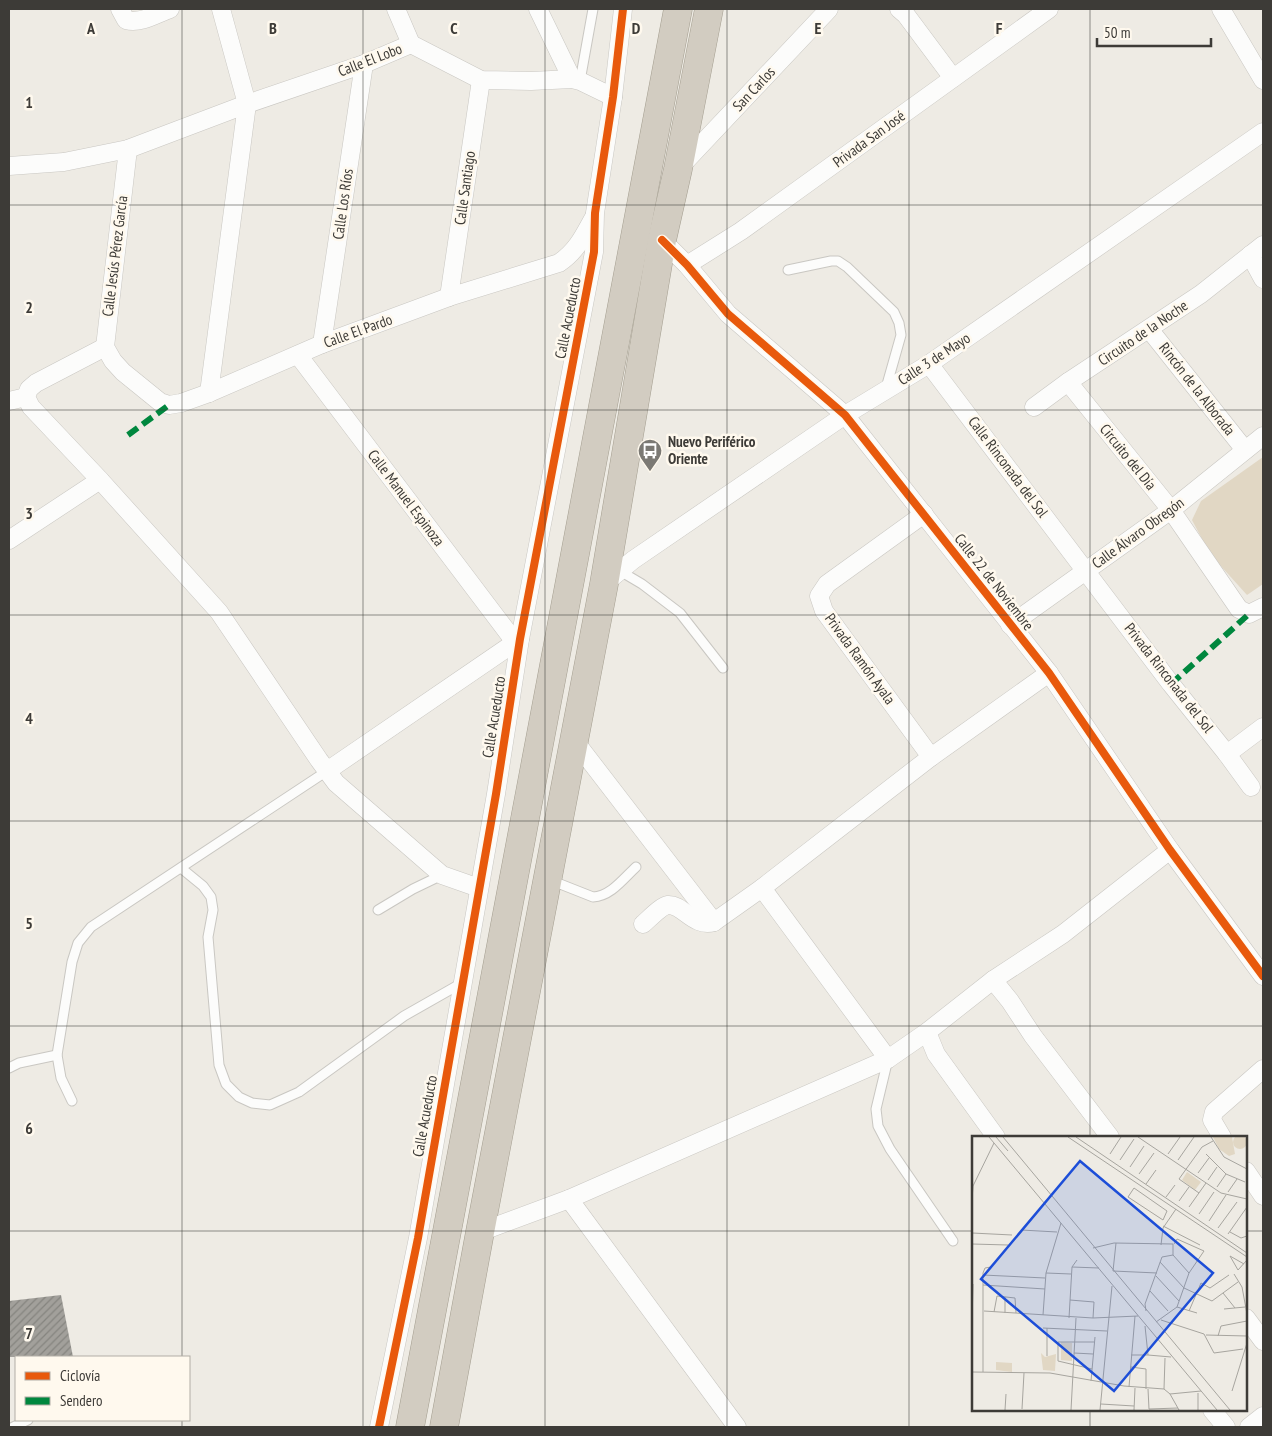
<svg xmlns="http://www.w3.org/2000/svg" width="1272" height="1436" viewBox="0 0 1272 1436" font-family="'PT Sans Narrow',sans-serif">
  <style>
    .grass { fill: #e1d7c4 }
    .building { fill: url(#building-hatch) }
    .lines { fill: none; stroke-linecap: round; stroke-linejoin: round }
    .lane-casing { stroke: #c9c7c2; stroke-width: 11 }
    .street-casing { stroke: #c9c7c2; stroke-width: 19 }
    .highway-casing { stroke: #a49e90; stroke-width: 29 }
    .lane { stroke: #fcfcfb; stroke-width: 9 }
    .street { stroke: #fcfcfb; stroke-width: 18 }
    .highway { stroke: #d2ccc1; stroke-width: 28 }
    .quiet { stroke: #00873e; stroke-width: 6; stroke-dasharray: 12 6; stroke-linecap: butt }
    .cycleway-casing { stroke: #fff9ee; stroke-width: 11 }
    .cycleway { stroke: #e8590c; stroke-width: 8 }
    .grid { fill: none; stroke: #3d3b37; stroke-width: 1; stroke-opacity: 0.55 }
    .labels { text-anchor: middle; stroke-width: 5; stroke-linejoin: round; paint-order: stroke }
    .street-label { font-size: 15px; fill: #3d3b37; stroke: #fff9ee }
    .poi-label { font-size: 15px; font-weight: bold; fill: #3d3b37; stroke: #fff9ee; text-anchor: start }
    .inset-road { fill: none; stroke: #a7a59f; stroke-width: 1 }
    .view { fill: #1d4ed8; fill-opacity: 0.15; stroke: #1d4ed8; stroke-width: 2.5 }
    .inset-edge { fill: none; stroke: #3d3b37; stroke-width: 2.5 }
    .grid-label { font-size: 16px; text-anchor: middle; font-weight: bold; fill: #3d3b37; stroke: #fff9ee; stroke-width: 5; stroke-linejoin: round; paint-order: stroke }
  </style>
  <defs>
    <pattern id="building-hatch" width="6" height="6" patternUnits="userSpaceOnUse" patternTransform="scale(1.25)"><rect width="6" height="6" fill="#a2a09b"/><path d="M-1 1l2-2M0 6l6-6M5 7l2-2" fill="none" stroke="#85847f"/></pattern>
  </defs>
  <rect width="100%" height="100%" fill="#eeebe4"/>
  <!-- grass -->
  <path class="grass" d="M1263,457V584L1247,595L1210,554L1192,520L1201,501Z"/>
  <!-- building -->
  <path class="building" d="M61,1295L73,1357H9V1301Z"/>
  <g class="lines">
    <defs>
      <g id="lane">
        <path d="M580,81L593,9"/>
        <path d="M788,270L831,261H838L847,267L894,312L899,323L901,335L886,388"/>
        <path d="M620,571L642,584L680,613L723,668"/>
        <path d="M181,868L203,886L211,897L213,910L208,937L219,1065L226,1084L239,1097L252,1103L270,1105L299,1092L404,1016L462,983"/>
        <path d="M550,880L593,897C611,896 623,879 636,867"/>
        <path d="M378,910L413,889L442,875"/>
        <path d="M888,1059L876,1109L878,1126L890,1149L953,1241"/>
        <path d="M9,1068L19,1063L57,1055"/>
        <path d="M72,1101L61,1078L57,1055L72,962L78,943L91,927L327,771"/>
        <path d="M13,1427L28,1420"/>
      </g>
      <g id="street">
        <path d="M120,9L126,20C141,24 156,14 170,9"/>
        <path d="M396,9L411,44"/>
        <path d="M538,9L572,79"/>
        <path d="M899,9L906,15L953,78"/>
        <path d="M1221,9L1263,80"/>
        <path d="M128,149L105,347L113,361L123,372L160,402L169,405L181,403L209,393L322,344L449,297L559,263C577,251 584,235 594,217"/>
        <path d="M9,166L64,162L128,149L247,104L364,64L411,44L481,80L531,81L572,79L580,81L613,97"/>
        <path d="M680,167L829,9"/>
        <path d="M662,240L687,265L728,314L845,415L1049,673L1170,850L1263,976"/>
        <path d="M1250,255L1263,279"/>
        <path d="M687,265L741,231L1049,9"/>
        <path d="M449,297L481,80"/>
        <path d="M1149,329L1245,450"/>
        <path d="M322,344L364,64"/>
        <path d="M105,347L36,383L29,389L26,397L31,407L100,480L219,612L319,760L336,783L442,875L479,888"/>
        <path d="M298,355L515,642"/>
        <path d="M929,364L1171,684L1227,754L1251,787"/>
        <path d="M1068,382L1171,510L1239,609L1249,614L1263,607"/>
        <path d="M209,393L247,104L221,9"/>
        <path d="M9,401L26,397"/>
        <path d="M1034,407L1068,382L1201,294L1263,245"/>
        <path d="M924,514L827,584L819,596L824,611L931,757"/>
        <path d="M9,540L100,480"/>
        <path d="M604,584L633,560L845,415L929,364L1263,132"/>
        <path d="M1010,625L1171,510L1263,436"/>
        <path d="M574,740L714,922"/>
        <path d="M1227,754L1263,727"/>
        <path d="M327,771L520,639"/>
        <path d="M762,888L888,1059"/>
        <path d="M643,924C648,920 661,906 668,905C683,904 693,928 714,922L762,888L931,757L1049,673"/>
        <path d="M993,980L1010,1001L1033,1036L1110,1137"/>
        <path d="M927,1032L936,1054L996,1137"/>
        <path d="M1222,1137L1212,1120L1214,1112L1263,1069"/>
        <path d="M1246,1171L1263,1196"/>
        <path d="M569,1199L737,1427"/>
        <path d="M480,1232L569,1199L888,1059L927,1032L993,980L1063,934L1170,850"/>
        <path d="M1246,1318L1263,1341"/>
        <path d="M1212,1410L1226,1427"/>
        <path d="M379,1427L418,1238L496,794L520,639L594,252L595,213L613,97L623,9"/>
        <path d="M1249,1427L1263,1416"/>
      </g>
      <g id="highway">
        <path d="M410,1427L678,9"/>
        <path d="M444,1427L480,1232L604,584L662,240L678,169L709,9"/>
      </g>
    </defs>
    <!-- lane casing -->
    <use href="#lane" class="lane-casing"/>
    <!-- street casing -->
    <use href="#street" class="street-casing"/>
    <!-- highway casing -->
    <use href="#highway" class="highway-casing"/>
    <!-- lane -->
    <use href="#lane" class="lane"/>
    <!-- street -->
    <use href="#street" class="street"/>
    <!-- highway -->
    <use href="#highway" class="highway"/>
    <!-- quiet -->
    <g class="quiet">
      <path d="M128,435L169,405"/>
      <path d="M1171,684L1249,614"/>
    </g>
    <defs>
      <g id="cycleway">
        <path d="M662,240L687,265L728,314L845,415L1049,673L1170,850L1263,976"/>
        <path d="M379,1427L418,1238L496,794L520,639L594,252L595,213L613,97L623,9"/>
      </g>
    </defs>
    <!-- cycleway casing -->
    <use href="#cycleway" class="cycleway-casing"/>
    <!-- cycleway -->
    <use href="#cycleway" class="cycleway"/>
  </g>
  <!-- grid -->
  <path class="grid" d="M182,9V1357M363,9V1427M545,9V1427M727,9V1427M909,9V1427M1090,9V1137M9,205H1263M9,410H1263M9,615H1263M9,821H1263M9,1026H1263M9,1231H973M1246,1231H1263M1090,1410V1427M182,1420V1427"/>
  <!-- icons -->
  <defs>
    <symbol id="bus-pin" viewBox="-11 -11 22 30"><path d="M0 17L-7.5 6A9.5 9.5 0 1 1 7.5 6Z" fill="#7b7974" stroke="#fff9ee"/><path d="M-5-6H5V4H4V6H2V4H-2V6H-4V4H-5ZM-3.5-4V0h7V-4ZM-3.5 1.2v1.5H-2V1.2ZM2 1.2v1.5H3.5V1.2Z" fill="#fff"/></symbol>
  </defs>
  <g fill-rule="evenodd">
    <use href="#bus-pin" x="636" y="437" width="28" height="38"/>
  </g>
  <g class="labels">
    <!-- street labels -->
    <g class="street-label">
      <text transform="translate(370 60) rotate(-21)" y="5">Calle El Lobo</text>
      <text transform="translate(754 89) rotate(-47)" y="5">San Carlos</text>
      <text transform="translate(869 139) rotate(-36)" y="5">Privada San José</text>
      <text transform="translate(465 188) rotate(-82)" y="5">Calle Santiago</text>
      <text transform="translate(343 204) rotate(-82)" y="5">Calle Los Ríos</text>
      <text transform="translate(115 256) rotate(-83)" y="5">Calle Jesús Pérez García</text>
      <text transform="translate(568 318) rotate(-79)" y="5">Calle Acueducto</text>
      <text transform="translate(358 331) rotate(-20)" y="5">Calle El Pardo</text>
      <text transform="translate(1143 333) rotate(-34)" y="5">Circuito de la Noche</text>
      <text transform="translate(934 359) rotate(-33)" y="5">Calle 3 de Mayo</text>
      <text transform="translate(1197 389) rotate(52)" y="5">Rincón de la Alborada</text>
      <text transform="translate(1128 457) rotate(51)" y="5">Circuito del Día</text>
      <text transform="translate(1008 467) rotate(53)" y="5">Calle Rinconada del Sol</text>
      <text transform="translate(406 498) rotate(53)" y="5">Calle Manuel Espinoza</text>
      <text transform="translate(1138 533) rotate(-36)" y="5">Calle Álvaro Obregón</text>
      <text transform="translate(994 582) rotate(52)" y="5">Calle 22 de Noviembre</text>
      <text transform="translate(860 659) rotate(54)" y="5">Privada Ramón Ayala</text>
      <text transform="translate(1169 678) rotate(52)" y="5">Privada Rinconada del Sol</text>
      <text transform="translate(494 717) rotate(-81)" y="5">Calle Acueducto</text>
      <text transform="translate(425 1116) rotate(-80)" y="5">Calle Acueducto</text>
    </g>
    <!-- poi labels -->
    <g class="poi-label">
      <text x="668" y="447">Nuevo Periférico<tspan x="668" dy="17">Oriente</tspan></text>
    </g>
  </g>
  <!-- overview -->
  <g transform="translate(972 1136)">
    <rect width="275" height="275" fill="#eeebe4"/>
    <path d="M215,36L229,46L223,54L210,44ZM89,206L100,207V225L89,224ZM69,217L73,221L84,218L83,235L71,234ZM24,226L40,227V236L24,234Z" fill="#e1d7c4"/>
    <path d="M261 6a7 7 0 1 1 14 0a7 7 0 1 1-14 0Z" fill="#e1d7c4"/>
    <path d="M241,1H260L263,18L257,20L247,13Z" fill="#e1d7c4"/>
    <path class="inset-road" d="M17,1L245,274M24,1L36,15M31,1L258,274M96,1L275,121M104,1L275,117M166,1L249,57L275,63M239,1L252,21L275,33M138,18L149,1M196,18L208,1M234,18L254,38L273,46M148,24L162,3M206,24L222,1M158,31L172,10M226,37L237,22M167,38L182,17M236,44L245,31M174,48L184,34M245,51L254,38M162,52L195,75L191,84L156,61ZM256,56L265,43M227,57L207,43L230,11L241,5M194,61L203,49M0,64L1,50L22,7M207,65L217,51M217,71L234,47M227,78L242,56M237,85L254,59M191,90L228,109M246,92L265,66M49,94L85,96M258,96L269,102L275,100M0,97L40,99M256,98L275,71M0,108L36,109M189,109L191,92L204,73M121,112L142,107L201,108V119M258,120L266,134L275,124M258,120L272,128M188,126L212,152L240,165L266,146M100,131L127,132M141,135L185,137M141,135L144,107M74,137L99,138M262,138L270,151L275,178M11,139L73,142M184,140L207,165M11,149L73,153M178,155L196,175M251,157L263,172M98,164L122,166L121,182M205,171L225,177M252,173L273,171M12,175L121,182L166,180M174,175L173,168L190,121L201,119L217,137M217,175L229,147L238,152L257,139M22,176L25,160L43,162L44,177M33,177V161M71,179L74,137L89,87M97,182L100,131L105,124M189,184L232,198L242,217L271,213M0,186L1,148M184,186L205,171L217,137L232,115L205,103L202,108M173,190L176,219L199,221M71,192L135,195M234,199L275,200M246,200L249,190L275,185M102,217L121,218M159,219H176M75,220V192M159,231L174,233V253M120,233L86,225V206H122M0,236L78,237L152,250L192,253L198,258L229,255M11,236V137L13,132L19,131M119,245L123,201M157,251L163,180M176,253L177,273L206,272M192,253L193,222M260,255L275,207M198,258L207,274M129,268L162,270M50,273L52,237M33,274L34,258M99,274L104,182M128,274L140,150M162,274L163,252M226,274V257"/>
    <path class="view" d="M108,25L241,137L142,255L9,143Z"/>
    <rect width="275" height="275" class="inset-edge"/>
  </g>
  <g class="grid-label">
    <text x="91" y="34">A</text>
    <text x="273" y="34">B</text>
    <text x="454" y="34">C</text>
    <text x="636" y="34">D</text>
    <text x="818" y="34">E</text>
    <text x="999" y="34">F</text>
    <text x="29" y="108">1</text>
    <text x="29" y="313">2</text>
    <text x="29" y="519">3</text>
    <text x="29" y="724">4</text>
    <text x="29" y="929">5</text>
    <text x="29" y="1134">6</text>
    <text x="29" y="1339">7</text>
  </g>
  <!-- border -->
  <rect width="1272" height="1436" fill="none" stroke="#3d3b37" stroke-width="20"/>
  <!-- legend -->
  <rect x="15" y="1356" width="175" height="65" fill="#fff9ee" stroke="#b1ada5"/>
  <rect x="25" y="1372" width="25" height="8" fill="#e8590c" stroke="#b1ada5"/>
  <text x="60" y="1381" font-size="15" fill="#3d3b37">Ciclovía</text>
  <rect x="25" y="1397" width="25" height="8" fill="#00873e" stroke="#b1ada5"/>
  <text x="60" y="1406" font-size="15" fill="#3d3b37">Sendero</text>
  <!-- scale -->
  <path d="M1097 38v8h114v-8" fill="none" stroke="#3d3b37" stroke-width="2.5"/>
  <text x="1104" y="38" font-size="15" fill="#3d3b37" stroke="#fff9ee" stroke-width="4" paint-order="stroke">50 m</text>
</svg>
